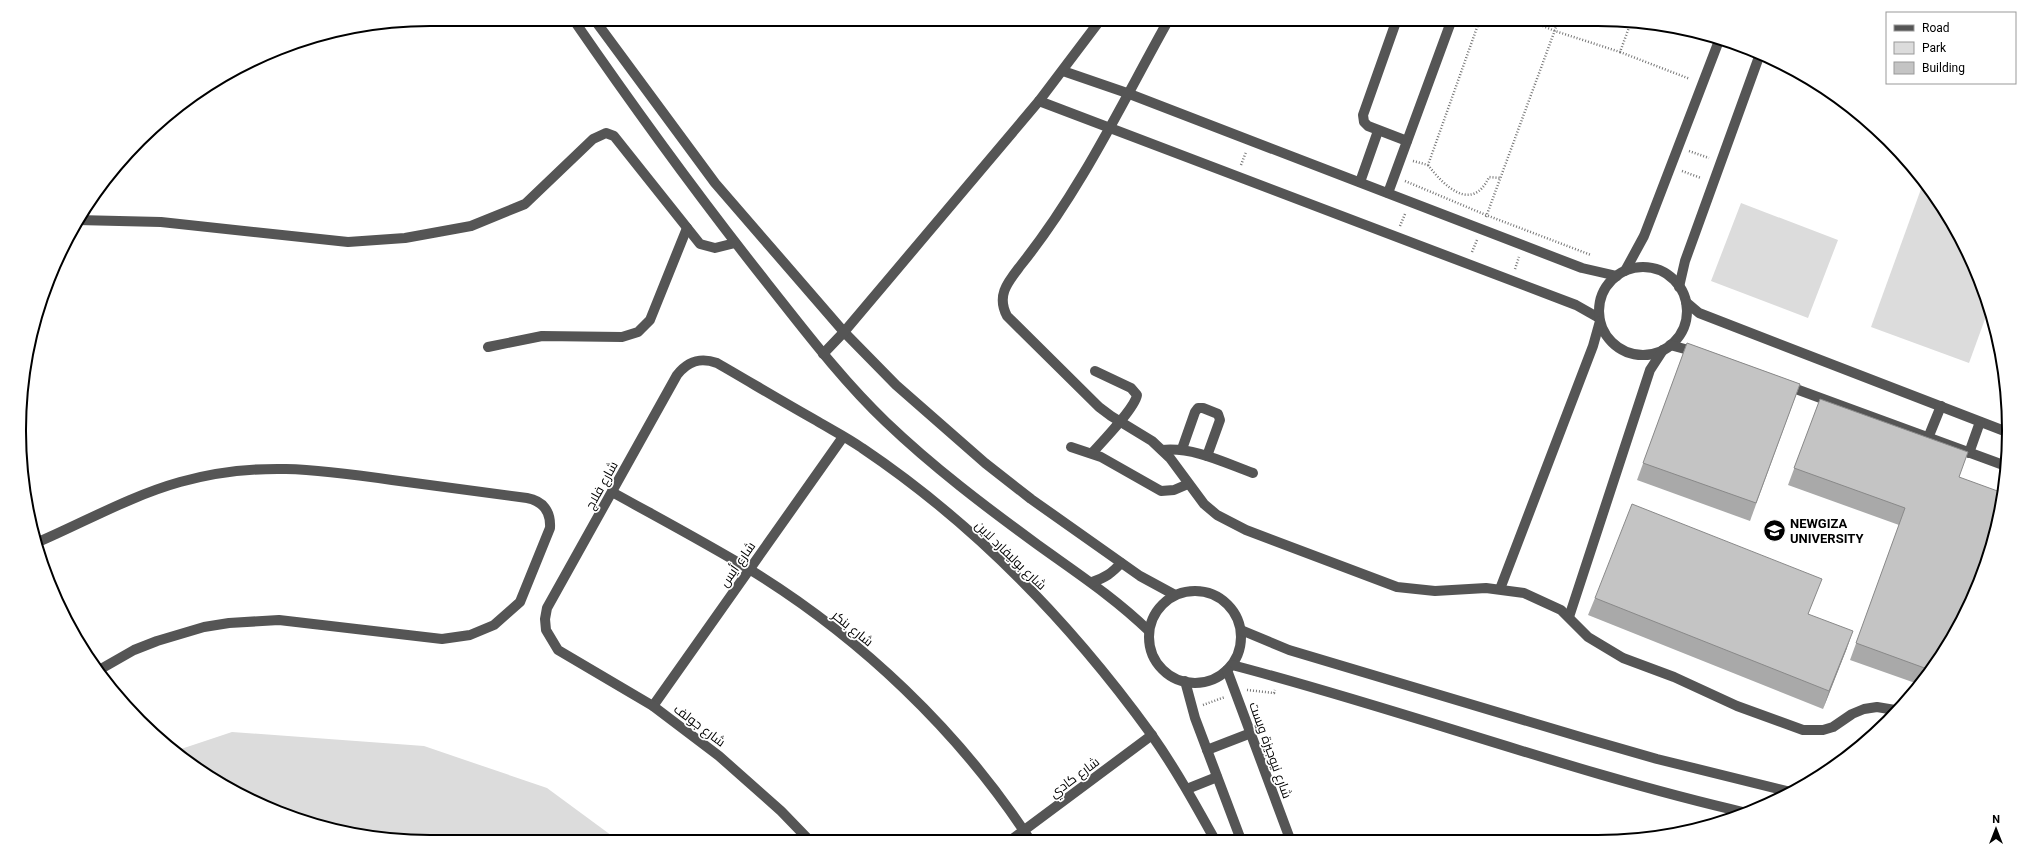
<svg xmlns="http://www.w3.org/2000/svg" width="2028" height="861" viewBox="0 0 2028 861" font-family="Roboto,Cairo,sans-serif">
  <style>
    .green { fill: #dcdcdc }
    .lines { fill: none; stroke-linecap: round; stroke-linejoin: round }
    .path { stroke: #777; stroke-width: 2.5; stroke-dasharray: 1 2; stroke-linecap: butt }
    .minor { stroke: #555; stroke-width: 10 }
    .wall { fill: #a9a9a9 }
    .shaded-wall { fill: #898989 }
    .building { fill: #c4c4c4; stroke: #898989 }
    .labels { text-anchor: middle; stroke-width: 3.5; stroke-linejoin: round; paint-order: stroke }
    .street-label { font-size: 13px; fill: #000; stroke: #fff }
    .poi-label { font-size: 13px; font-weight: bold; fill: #000; stroke: #fff; text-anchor: start }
    .rim { fill: none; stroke: #000; stroke-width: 2 }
  </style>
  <rect width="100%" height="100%" fill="#fff"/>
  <!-- green -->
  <g class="green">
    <path d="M1921,189L1932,192L1967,249L1989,308L1969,363L1871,327Z"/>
    <path d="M1741,203L1838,240L1808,318L1711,281Z"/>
    <path d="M232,732L424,746L547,788L619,841L431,842L350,834L298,820L225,787L175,751Z"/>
  </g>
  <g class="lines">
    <!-- path -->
    <g class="path">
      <path d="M1526,19L1555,31L1620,52L1631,22"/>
      <path d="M1620,52L1690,79"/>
      <path d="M1689,151L1709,158"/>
      <path d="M1413,161L1428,165L1480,19"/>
      <path d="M1241,165L1246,152"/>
      <path d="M1428,165C1443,185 1472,214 1489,177L1500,178"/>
      <path d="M1682,171L1701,178"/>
      <path d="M1405,181L1486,215L1591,255"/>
      <path d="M1486,217L1559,19"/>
      <path d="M1400,226L1405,214"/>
      <path d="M1472,252L1477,240"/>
      <path d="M1515,269L1519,257"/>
      <path d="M1247,690L1274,693L1275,690"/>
      <path d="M1203,705L1225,697"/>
    </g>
    <!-- minor -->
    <g class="minor">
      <path d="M573,19C635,109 699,197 767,283C805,331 842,380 886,422C933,467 986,507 1038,545C1077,573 1115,598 1149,631"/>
      <path d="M594,19L715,183L844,332L896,385L985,463L1031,499L1140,576L1175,595"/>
      <path d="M1169,19C1122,103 1081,190 1021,265C1008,282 996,295 1007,316L1099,407L1111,416L1152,441L1170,458L1204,504L1217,515L1246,530L1397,587L1435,591L1486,588L1524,593L1561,610L1588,637L1623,658L1674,677L1737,706L1803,730H1823L1833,727L1852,714L1864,709L1877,707L1895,710"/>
      <path d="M1397,19L1363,115L1364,122L1368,126L1407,141"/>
      <path d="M1063,71L1127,93L1582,268L1617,276"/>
      <path d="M1039,101L1576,305L1599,318"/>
      <path d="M1360,182L1378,131"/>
      <path d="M1388,193L1452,19"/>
      <path d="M77,220L161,222L348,242L405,238L471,226L525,204L593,139L606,133L614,136L700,244L715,248L735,243"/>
      <circle cx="1643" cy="311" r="44"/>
      <path d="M1625,271L1644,236L1720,38"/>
      <path d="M1679,287L1685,261L1760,54"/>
      <path d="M1686,302L1699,313L2007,432"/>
      <path d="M1670,345L1696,352"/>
      <path d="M488,347L542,336L622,337L638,332L650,320L687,228"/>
      <path d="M823,354L844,332L1039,101L1101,19"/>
      <path d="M1785,385L2006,466"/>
      <path d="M1928,438L1941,406"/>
      <path d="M1071,447L1101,457L1161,491L1174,490L1188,484"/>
      <path d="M1182,449L1195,412L1198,408H1203L1218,414L1220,420L1207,456"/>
      <path d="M1162,450C1194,447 1223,462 1253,473"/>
      <path d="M1092,453C1102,442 1135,408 1137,395L1131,388L1095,371"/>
      <path d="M1969,453L1980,422"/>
      <path d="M612,492C657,517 704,542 749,569C860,637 959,731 1030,840"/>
      <path d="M36,543C83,523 130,496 180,482C255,461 317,469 392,480C437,486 482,492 527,498C543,501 551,511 550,528L520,602L494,625L470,635L442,639L279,620L229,623L204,627L157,641L134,650L99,670"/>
      <path d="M1092,582C1105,578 1112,573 1121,563"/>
      <path d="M1500,589L1593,346L1600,321"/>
      <circle cx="1195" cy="637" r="46"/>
      <path d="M1569,617L1650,370L1663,350"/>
      <path d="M1241,630L1289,650L1584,738L1657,759L1791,792"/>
      <path d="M1232,665C1405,710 1573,773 1747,813"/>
      <path d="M1227,670L1290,839"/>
      <path d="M1185,681L1195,718L1241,840"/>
      <path d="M653,706L843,437"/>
      <path d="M1207,750L1251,733"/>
      <path d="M1187,789L1217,777"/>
      <path d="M1011,840L1152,735"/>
      <path d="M810,841L781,811L719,756L653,706L558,650L546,630L545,619L547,608L677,375C688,361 700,357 717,363C750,382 783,402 817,421C832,430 848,438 862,448C975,524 1072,625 1151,734C1175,768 1195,804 1215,840"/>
    </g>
  </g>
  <!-- wall -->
  <g class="wall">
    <path d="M1687,343L1800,384L1750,521L1637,480Z"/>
    <path d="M1820,399L1959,477L1940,659L1918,684L1850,660L1899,525L1788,485Z"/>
    <path d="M1815,596L1808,614L1847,648L1823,709L1588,615L1595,598Z"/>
  </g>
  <!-- shaded-wall -->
  <path class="shaded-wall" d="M1853,631L1847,648L1823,709L1829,691Z"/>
  <!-- building -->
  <g class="building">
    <path d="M1687,343L1800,384L1756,503L1643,463Z"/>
    <path d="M1820,399L1968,452L1959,477L2003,493L1987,563L1940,659L1930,670L1856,643L1905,508L1794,468Z"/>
    <path d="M1632,504L1822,579L1808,614L1853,631L1829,691L1595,598Z"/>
  </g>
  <!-- icons -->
  <defs>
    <symbol id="university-disc" viewBox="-11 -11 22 22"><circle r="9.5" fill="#000" stroke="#fff"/><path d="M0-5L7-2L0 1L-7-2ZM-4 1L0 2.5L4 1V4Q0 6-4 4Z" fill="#fff"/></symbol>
  </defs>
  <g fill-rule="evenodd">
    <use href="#university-disc" x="1762" y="518" width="25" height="25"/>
  </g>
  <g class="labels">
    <!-- street labels -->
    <g class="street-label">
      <text transform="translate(601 485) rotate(-61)" y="5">شارع فلاج</text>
      <text transform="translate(1011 555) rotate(44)" y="5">شارع بوليفارد لاين</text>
      <text transform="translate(737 564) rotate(-55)" y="5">شارع أيس</text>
      <text transform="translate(853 628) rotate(39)" y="5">شارع بنكر</text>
      <text transform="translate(700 725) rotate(37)" y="5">شارع جولف</text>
      <text transform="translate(1271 750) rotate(70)" y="5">شارع نيوجيزة ويست</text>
      <text transform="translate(1074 777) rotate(-37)" y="5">شارع كادي</text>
    </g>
    <!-- poi labels -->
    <g class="poi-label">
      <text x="1790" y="528">NEWGIZA<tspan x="1790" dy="15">UNIVERSITY</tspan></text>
    </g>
  </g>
  <!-- crop -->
  <path d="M0 0H2028V861H0ZM430 26H1598A404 404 0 0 1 2002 430V431A404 404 0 0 1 1598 835H430A404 404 0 0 1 26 431V430A404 404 0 0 1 430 26Z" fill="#fff" fill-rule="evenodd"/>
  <path class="rim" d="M430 26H1598A404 404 0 0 1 2002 430V431A404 404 0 0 1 1598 835H430A404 404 0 0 1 26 431V430A404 404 0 0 1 430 26Z"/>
  <!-- legend -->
  <rect x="1886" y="12" width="130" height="72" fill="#ffffff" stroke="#999999"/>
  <rect x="1894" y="25" width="20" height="6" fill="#555555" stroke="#999999"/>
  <text x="1922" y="32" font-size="12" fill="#000000">Road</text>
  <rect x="1894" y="42" width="20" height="12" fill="#dcdcdc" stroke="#999999"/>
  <text x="1922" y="52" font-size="12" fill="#000000">Park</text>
  <rect x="1894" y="62" width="20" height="12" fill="#c4c4c4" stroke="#999999"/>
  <text x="1922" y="72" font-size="12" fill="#000000">Building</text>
  <!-- north arrow -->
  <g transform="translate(1996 829)" stroke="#ffffff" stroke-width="3" paint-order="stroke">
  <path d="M0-3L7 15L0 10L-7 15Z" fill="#000000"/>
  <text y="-6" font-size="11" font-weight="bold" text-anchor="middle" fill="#000000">N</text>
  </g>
</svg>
